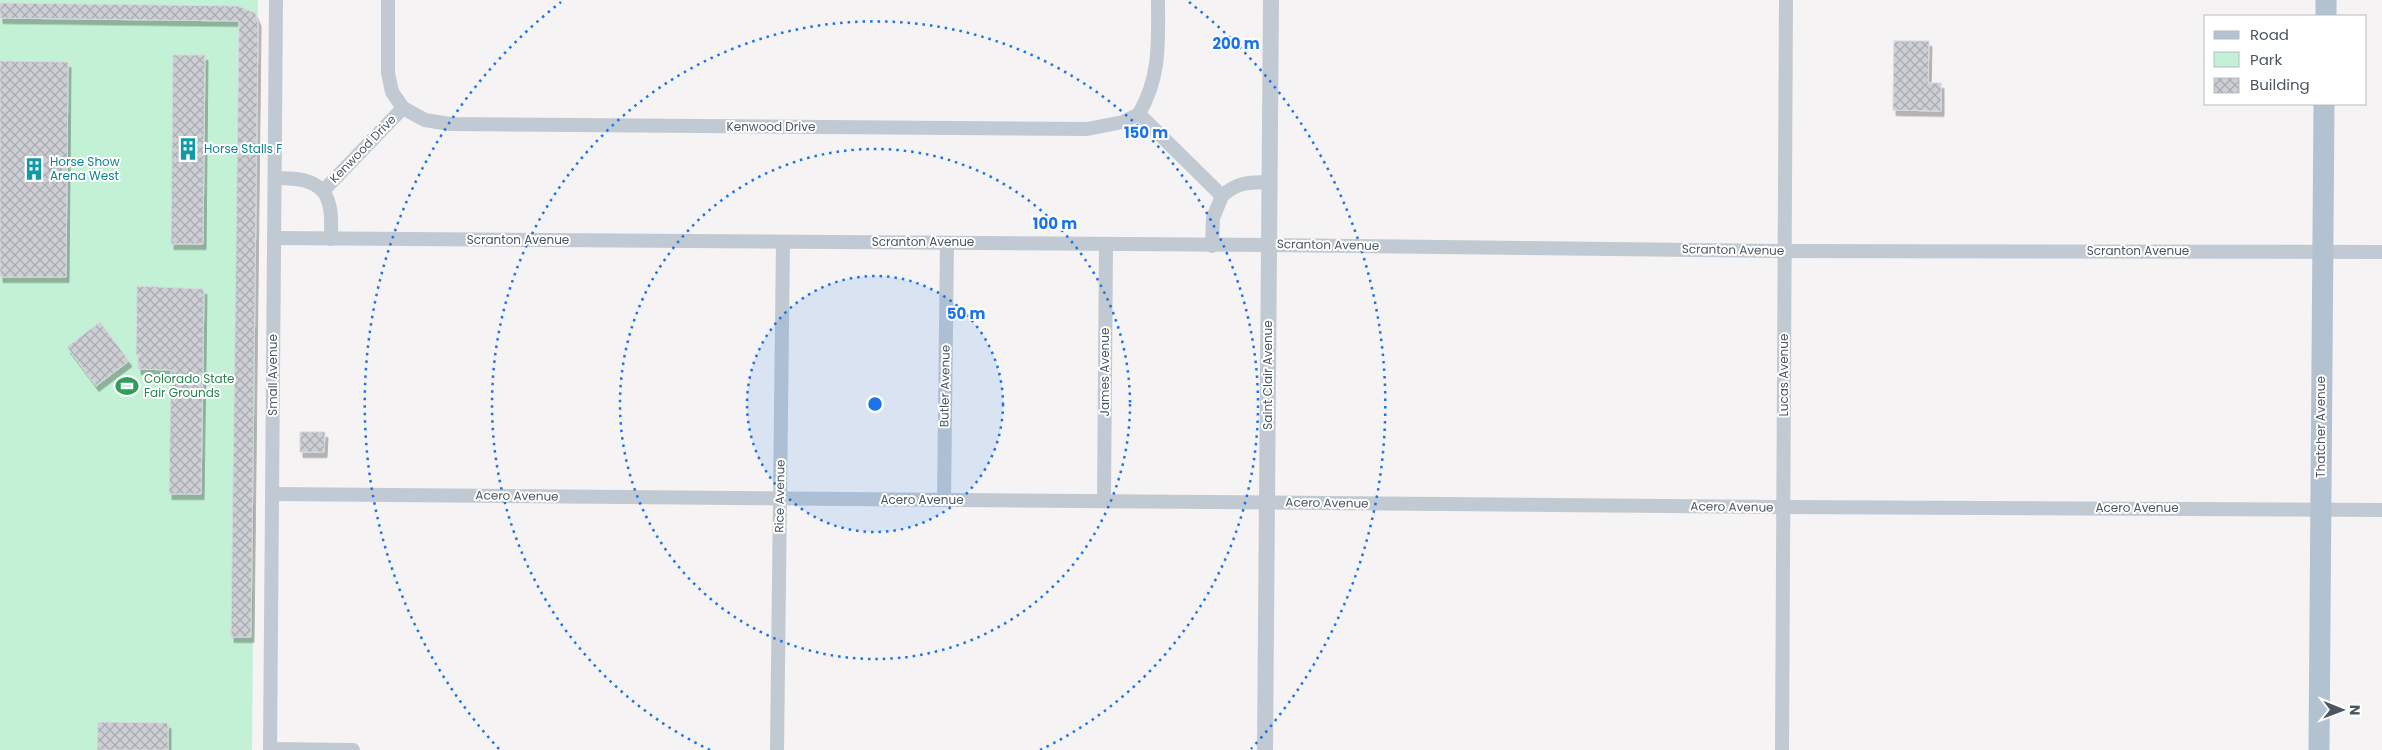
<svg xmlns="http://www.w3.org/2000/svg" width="2382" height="750" viewBox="0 0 2382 750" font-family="Poppins,sans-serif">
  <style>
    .green { fill: #c3f1d5 }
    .building { fill: url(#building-cross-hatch); stroke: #d7d9de; filter: url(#shadow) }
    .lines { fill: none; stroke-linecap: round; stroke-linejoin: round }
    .minor { stroke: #c1cad2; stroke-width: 14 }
    .tertiary { stroke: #c1cad2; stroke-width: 16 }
    .primary { stroke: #b3c2d1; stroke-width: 21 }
    .ring { fill: none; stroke: #1a73e8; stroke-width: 2.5; stroke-dasharray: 2.5 5 }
    .labels { text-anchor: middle; stroke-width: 4; stroke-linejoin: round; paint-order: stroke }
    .street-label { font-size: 12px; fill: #4a5661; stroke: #fff }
    .culture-label { font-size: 12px; fill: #0d838f; stroke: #fff; text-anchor: start }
    .leisure-label { font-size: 12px; fill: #27864d; stroke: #fff; text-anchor: start }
    .centre { fill: #1a73e8; stroke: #fff; stroke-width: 2.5 }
    .ring-label { font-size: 15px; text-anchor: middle; font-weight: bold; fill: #1a73e8; stroke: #fff; stroke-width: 4; stroke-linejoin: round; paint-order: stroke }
  </style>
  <defs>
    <pattern id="building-cross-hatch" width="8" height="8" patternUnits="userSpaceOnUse" patternTransform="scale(1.25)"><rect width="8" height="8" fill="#cdcfd5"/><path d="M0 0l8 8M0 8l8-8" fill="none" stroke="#a8abb0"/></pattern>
    <filter id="shadow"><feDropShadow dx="3" dy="5.5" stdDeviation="0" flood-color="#0004"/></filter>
  </defs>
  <rect width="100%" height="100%" fill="#f5f3f3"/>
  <!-- green -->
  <path class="green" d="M0,0H258L252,750H0Z"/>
  <!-- building -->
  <g class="building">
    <path d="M0,3L238,6L255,13L258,21L251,637H231L239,21L0,18Z"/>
    <path d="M1894,41H1929L1928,83H1941V111L1893,110Z"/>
    <path d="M173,55H205L203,244H171Z"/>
    <path d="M0,61L68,62L66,277H0Z"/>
    <path d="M137,286L204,289L201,494H169L171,370L138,369V354L136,356Z"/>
    <path d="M100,322L129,361L96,386L67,347Z"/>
    <path d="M300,432H325L324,452H300Z"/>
    <path d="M98,722L168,723V750H97Z"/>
  </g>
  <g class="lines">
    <!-- minor -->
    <g class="minor">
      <path d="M403,108L425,120L450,124L1087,129L1123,122L1139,114L1222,196C1237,182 1250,182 1270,182"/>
      <path d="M1139,114C1161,75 1158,43 1158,0"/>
      <path d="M275,178C293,179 309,177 323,191"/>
      <path d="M274,238L1269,245L1785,251L2382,252"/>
      <path d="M331,239C331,222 333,205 323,191L403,108L392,92L388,73V0"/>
      <path d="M1212,246L1213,218L1222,196"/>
      <path d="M272,494L1783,507L2382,510"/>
      <path d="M944,500L947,243"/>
      <path d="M1104,501L1106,244"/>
      <path d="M270,749L353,750"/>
      <path d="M270,750L276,0"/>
      <path d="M777,750L783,242"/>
      <path d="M1782,750L1786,0"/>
    </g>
    <!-- tertiary -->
    <path class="tertiary" d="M1265,750L1271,0"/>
    <!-- primary -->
    <g class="primary">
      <path d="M2326,16V0"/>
      <path d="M2319,750L2324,104"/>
    </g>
  </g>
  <!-- distance rings -->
  <circle cx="875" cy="404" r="128" fill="#1a73e8" fill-opacity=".12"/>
  <g class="ring">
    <circle cx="875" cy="404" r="128"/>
    <circle cx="875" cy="404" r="255"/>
    <path d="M710 750A383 383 0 1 1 1040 750"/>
    <path d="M499 749A510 510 0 0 1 561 2M1189 2A510 510 0 0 1 1251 749"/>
  </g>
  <!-- icons -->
  <defs>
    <symbol id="building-bare" viewBox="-9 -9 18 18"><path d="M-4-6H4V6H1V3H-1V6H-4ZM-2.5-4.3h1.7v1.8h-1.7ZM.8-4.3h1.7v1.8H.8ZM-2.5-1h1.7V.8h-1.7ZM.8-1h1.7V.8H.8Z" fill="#0f9aa8" stroke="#fff" stroke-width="2.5" paint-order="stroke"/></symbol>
    <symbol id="stadium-bare" viewBox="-9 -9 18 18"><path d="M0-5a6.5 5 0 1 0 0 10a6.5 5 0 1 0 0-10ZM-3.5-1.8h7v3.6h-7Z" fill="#2e9e5b" stroke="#fff" stroke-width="2.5" paint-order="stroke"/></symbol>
  </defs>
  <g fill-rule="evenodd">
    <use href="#building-bare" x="172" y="133" width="32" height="32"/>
    <use href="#building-bare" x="18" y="153" width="32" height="32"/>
    <use href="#stadium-bare" x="111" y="370" width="32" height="32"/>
  </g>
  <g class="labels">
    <!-- street labels -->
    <g class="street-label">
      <text x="771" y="131">Kenwood Drive</text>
      <text transform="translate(363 149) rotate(-46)" y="4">Kenwood Drive</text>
      <text x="518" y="244">Scranton Avenue</text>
      <text x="923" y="246">Scranton Avenue</text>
      <text transform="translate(1328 245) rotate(1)" y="4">Scranton Avenue</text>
      <text transform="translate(1733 250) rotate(1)" y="4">Scranton Avenue</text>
      <text x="2138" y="255">Scranton Avenue</text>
      <text transform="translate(1105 372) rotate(-90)" y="4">James Avenue</text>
      <text transform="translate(273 375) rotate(-90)" y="4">Small Avenue</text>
      <text transform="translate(1268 375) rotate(-90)" y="4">Saint Clair Avenue</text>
      <text transform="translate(1784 375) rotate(-90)" y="4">Lucas Avenue</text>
      <text transform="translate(945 386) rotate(-89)" y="4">Butler Avenue</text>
      <text transform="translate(2321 427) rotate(-90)" y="4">Thatcher Avenue</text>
      <text transform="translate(517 496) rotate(1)" y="4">Acero Avenue</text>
      <text transform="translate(780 496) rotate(-89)" y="4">Rice Avenue</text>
      <text x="922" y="504">Acero Avenue</text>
      <text transform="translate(1327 503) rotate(1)" y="4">Acero Avenue</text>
      <text transform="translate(1732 507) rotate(1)" y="4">Acero Avenue</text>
      <text x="2137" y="512">Acero Avenue</text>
    </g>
    <!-- culture labels -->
    <g class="culture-label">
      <text x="204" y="153">Horse Stalls F</text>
      <text x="50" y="166">Horse Show<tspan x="50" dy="14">Arena West</tspan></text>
    </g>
    <!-- leisure labels -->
    <g class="leisure-label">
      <text x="144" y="383">Colorado State<tspan x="144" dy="14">Fair Grounds</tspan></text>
    </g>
  </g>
  <circle cx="875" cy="404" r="8" class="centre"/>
  <g class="ring-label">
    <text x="1236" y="49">200 m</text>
    <text x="1146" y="138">150 m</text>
    <text x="1055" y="229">100 m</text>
    <text x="966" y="319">50 m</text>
  </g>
  <!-- legend -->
  <rect x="2204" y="15" width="162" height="90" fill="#ffffff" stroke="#b7bbc0"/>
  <rect x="2214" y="31" width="25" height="8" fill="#b3c2d1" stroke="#b7bbc0"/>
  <text x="2250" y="40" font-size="15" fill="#4a5661">Road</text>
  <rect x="2214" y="52" width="25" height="15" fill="#c3f1d5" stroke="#b7bbc0"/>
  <text x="2250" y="65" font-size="15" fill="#4a5661">Park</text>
  <rect x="2214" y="78" width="25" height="15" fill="url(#building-cross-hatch)" stroke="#b7bbc0"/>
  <text x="2250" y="90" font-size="15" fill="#4a5661">Building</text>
  <!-- north arrow -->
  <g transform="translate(2342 710) rotate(91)" stroke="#ffffff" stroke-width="4" paint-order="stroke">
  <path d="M0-4L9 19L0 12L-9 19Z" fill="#4a5661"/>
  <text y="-8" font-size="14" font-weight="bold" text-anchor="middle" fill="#4a5661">N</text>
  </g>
</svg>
